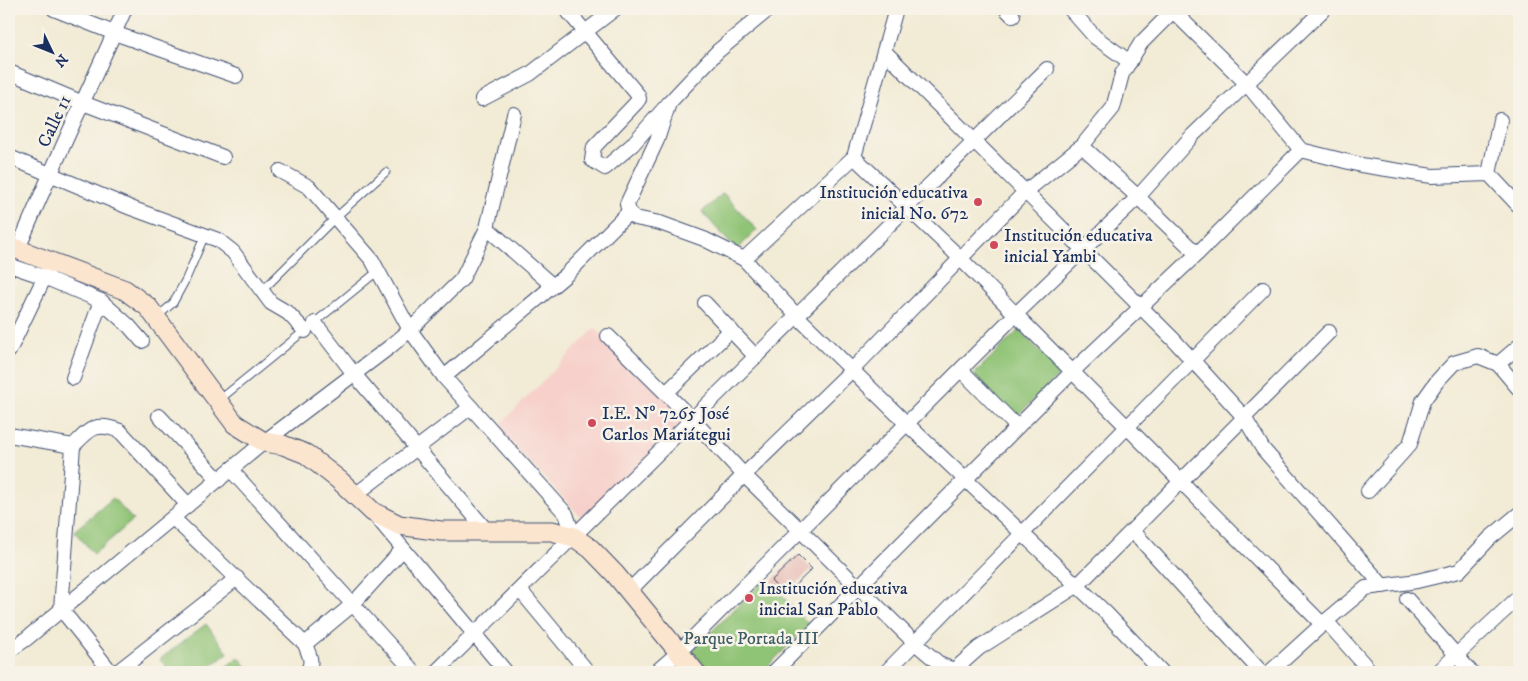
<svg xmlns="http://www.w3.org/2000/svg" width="1528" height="681" viewBox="0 0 1528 681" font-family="'IM FELL DW Pica',serif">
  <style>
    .built { fill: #f7d0cb }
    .green { fill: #8fc375; stroke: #55796a }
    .building { fill: #e0a19c }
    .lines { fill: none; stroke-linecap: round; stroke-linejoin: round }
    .lane-casing { stroke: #3b4b70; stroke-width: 9 }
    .street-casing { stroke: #3b4b70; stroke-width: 16 }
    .secondary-casing { stroke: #3b4b70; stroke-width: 21 }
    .lane { stroke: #fff; stroke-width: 7 }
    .street { stroke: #fff; stroke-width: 14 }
    .secondary { stroke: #fbe5cf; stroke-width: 19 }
    .poi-dot { fill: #d1495b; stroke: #f7f3e8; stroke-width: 2 }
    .labels { text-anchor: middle; stroke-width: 5; stroke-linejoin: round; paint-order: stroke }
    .street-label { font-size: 18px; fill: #1b2f5e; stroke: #f7f3e8 }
    .poi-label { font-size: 18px; fill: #1b2f5e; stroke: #f7f3e8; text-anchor: start }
    .park-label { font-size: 18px; fill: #3e5b65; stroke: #f7f3e8 }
  </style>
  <rect width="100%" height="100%" fill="#f7f3e8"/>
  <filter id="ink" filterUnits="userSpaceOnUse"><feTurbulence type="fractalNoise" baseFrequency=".02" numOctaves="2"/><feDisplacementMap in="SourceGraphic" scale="10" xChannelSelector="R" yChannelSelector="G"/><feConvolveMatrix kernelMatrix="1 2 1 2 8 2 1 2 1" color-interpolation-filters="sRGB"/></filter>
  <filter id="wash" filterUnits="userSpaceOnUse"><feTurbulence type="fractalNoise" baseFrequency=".0096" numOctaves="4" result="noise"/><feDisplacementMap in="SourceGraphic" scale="20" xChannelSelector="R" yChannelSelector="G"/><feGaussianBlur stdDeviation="1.12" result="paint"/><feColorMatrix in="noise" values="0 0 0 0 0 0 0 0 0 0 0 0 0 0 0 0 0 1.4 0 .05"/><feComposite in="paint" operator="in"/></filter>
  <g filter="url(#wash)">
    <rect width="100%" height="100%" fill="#f2ebd5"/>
    <!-- built -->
    <path class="built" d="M595,328L687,418L588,516H580L497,428Z"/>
    <!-- green -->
    <g class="green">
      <path d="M723,193L757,230L736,250L702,212Z"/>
      <path d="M1019,330L1061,373L1015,418L973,375Z"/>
      <path d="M113,498L133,520L94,554L74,531Z"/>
      <path d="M766,578L809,625L762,672H710L692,651Z"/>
      <path d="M206,624L228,653L203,672H170L160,659Z"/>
      <path d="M239,657L251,672H219Z"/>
    </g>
    <g id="blocks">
      <!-- building -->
      <path class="building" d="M798,555L812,569L785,595L771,581Z"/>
    </g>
  </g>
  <g filter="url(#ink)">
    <use href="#blocks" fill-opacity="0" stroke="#3b4b70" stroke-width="1"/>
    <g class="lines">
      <defs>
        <g id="lane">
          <path d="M262,291L335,218L386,172"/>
          <path d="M156,318L173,303L186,279L205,235"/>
          <path d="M218,401L378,271"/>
        </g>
        <g id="street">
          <path d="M54,9L114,33L236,76"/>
          <path d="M566,9L638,95L639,99L636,103L594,147L592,160L605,168L632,145L669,103L718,51L769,9"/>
          <path d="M1006,9L1013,16"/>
          <path d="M1071,10L1095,37L1130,62"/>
          <path d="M1173,11L1246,83L1301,150L1361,165L1432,176L1489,174L1519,206"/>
          <path d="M885,52L1173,339L1244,417L1263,449L1383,586"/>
          <path d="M9,72L83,103L223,157"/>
          <path d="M482,99L530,74L615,9"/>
          <path d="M669,103L657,140L627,204L629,212L635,218L660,223L704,239L744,259L798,317L907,424L1106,613L1162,672"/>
          <path d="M1082,146L1138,197L1197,254"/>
          <path d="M9,157L131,208L218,240L233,252L271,303L288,313L305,331"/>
          <path d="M854,157L953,251L1322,624"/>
          <path d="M280,171L309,187L372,260L410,330L444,377L566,514L574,537"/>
          <path d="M1489,174L1500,120"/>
          <path d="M487,228L553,286"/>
          <path d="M18,249C52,168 89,89 125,9"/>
          <path d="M744,259L854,157L896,9"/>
          <path d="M9,265L44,277L101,301L73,378"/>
          <path d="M101,301L129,326L142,341"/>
          <path d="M705,303L756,357"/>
          <path d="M315,323L354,374L487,531"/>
          <path d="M608,336L692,419L744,475L915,643L941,665L960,672"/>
          <path d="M9,351L48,270"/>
          <path d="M1498,364L1519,389"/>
          <path d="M961,370L1017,427"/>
          <path d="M444,377L566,275L629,212"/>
          <path d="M666,393L731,330"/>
          <path d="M159,416L219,480"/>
          <path d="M9,435L73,446L61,609L111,672"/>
          <path d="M73,446C90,429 95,421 120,431L188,505"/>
          <path d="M231,470L414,672"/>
          <path d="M1368,491L1410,444L1423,401L1438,380L1454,363L1478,356L1498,364L1519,346"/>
          <path d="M355,495L471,407"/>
          <path d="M375,515L506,672"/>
          <path d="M173,518L305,644C309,655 314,662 307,672"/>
          <path d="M1133,531L1261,672"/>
          <path d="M520,590L588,672"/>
          <path d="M629,591L744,475L852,370L1025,192L1082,146L1113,108L1122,74L1141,43L1175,9"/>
          <path d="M1407,599L1471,672"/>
          <path d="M1326,621L1371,672"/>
          <path d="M305,644L352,605L403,549"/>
          <path d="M9,651L26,639L264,442L391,346L410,330L462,279L487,228L514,114"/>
          <path d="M117,672L237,578"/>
          <path d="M436,672L1047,69"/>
          <path d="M656,672L679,652L1016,314L1138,197L1193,135L1324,9"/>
          <path d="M774,672L1073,371L1197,254L1301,150"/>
          <path d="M886,672L1263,289"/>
          <path d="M952,672L979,648L1078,585L1329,332"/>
          <path d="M1270,672L1326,621L1366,588L1417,581L1459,571L1490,538L1519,514"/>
          <path d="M1438,672L1519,597"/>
        </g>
        <path id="secondary" d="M9,246L125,290L148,307L235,424L264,442L283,445L306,454L339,480L373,512L399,525L441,531H552L574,537L591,549L615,574L695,672"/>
      </defs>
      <!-- lane casing -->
      <use href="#lane" class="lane-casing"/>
      <!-- street casing -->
      <use href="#street" class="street-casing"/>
      <!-- secondary casing -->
      <use href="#secondary" class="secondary-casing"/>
      <!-- lane -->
      <use href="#lane" class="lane"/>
      <!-- street -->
      <use href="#street" class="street"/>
      <!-- secondary -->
      <use href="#secondary" class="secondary"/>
    </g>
  </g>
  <!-- markers -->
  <g class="poi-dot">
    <circle cx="978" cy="202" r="5"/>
    <circle cx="994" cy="245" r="5"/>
    <circle cx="592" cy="423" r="5"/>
    <circle cx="749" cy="598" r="5"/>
  </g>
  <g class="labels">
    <!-- street labels -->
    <g class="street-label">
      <text transform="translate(54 121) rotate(-65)" y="6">Calle 11</text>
    </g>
    <!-- poi labels -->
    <g class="poi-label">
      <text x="968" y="198" text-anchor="end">Institución educativa<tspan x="968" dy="21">inicial No. 672</tspan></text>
      <text x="1004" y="241">Institución educativa<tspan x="1004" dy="21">inicial Yambi</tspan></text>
      <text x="602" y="419">I.E. Nº 7265 José<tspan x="602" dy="21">Carlos Mariátegui</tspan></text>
      <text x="759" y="594">Institución educativa<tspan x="759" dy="21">inicial San Pablo</tspan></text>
    </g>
    <!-- park labels -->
    <g class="park-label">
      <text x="751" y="644">Parque Portada III</text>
    </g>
  </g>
  <!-- margin -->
  <rect width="1528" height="681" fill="none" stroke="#f7f3e8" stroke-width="30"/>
  <!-- north arrow -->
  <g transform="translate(52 52) rotate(133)" stroke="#f7f3e8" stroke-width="4" paint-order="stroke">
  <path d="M0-4L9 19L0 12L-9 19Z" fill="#1b2f5e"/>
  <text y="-8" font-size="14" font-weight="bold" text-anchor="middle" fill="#1b2f5e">N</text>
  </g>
</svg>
